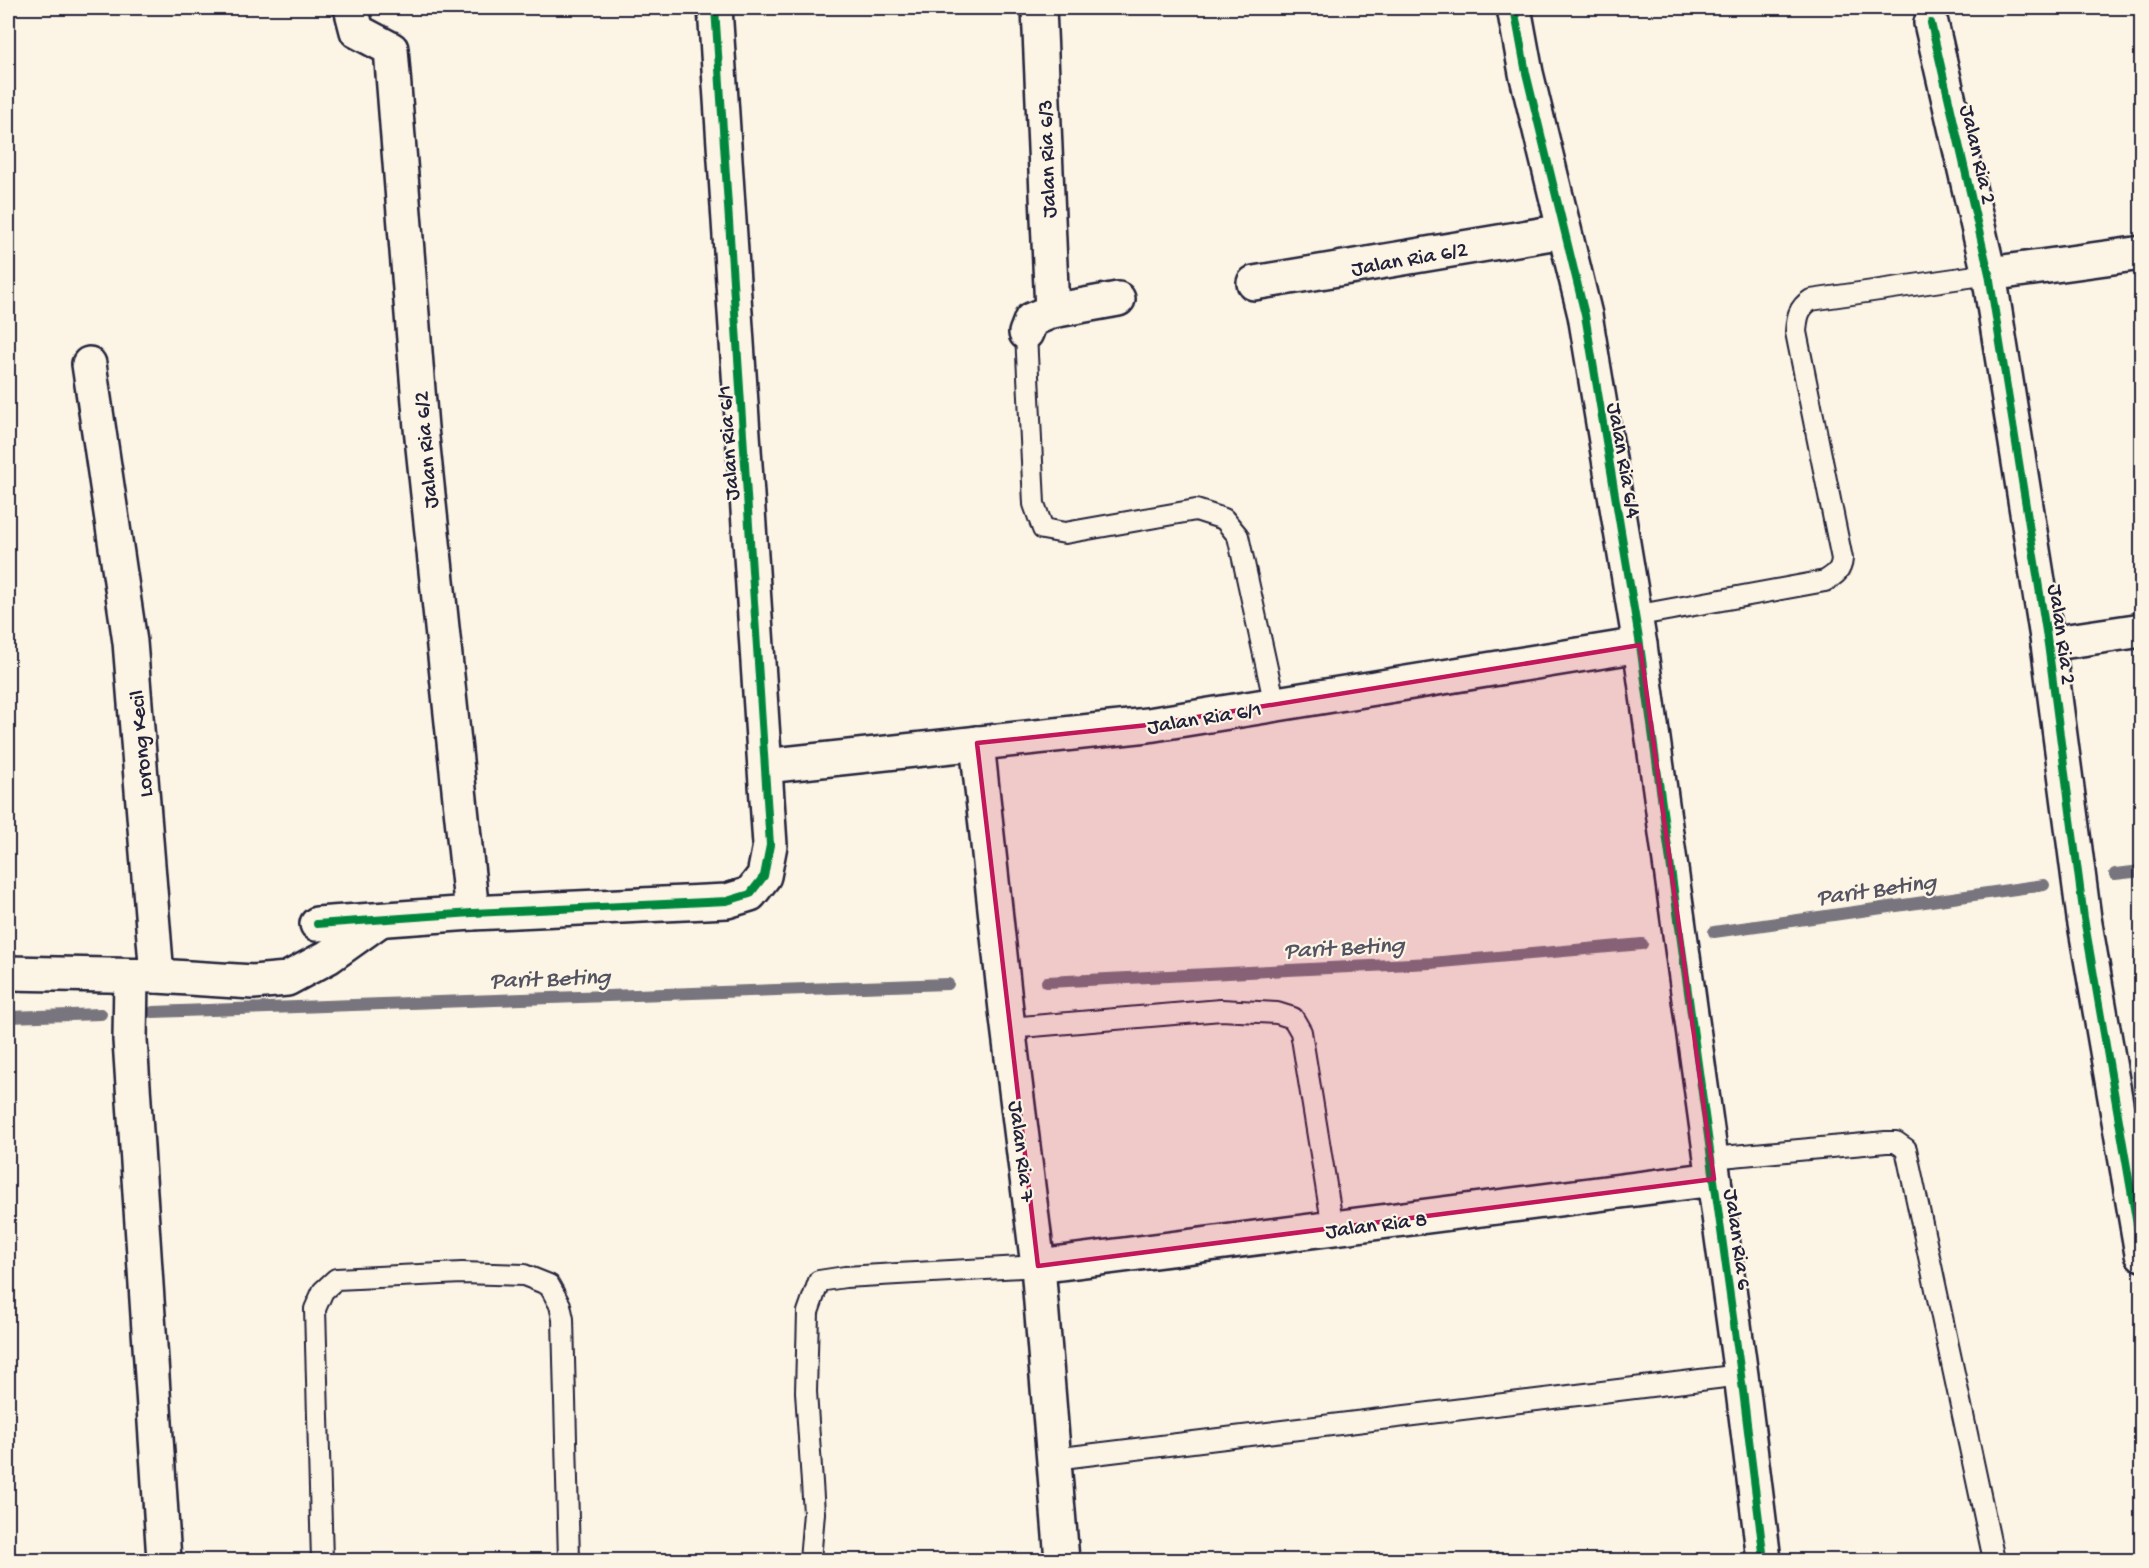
<svg xmlns="http://www.w3.org/2000/svg" width="2149" height="1568" viewBox="0 0 2149 1568" font-family="'Gochi Hand',sans-serif">
  <style>
    .lines { fill: none; stroke-linecap: round; stroke-linejoin: round }
    .stream { stroke: #78757e; stroke-width: 12 }
    .service-casing { stroke: #22223b; stroke-width: 24 }
    .minor-casing { stroke: #22223b; stroke-width: 38 }
    .service { stroke: #fcf5e5; stroke-width: 20 }
    .minor { stroke: #fcf5e5; stroke-width: 33 }
    .cycleway-casing { stroke: #fcf5e5; stroke-width: 11 }
    .cycleway { stroke: #00873e; stroke-width: 8 }
    .marked { fill: #c2185b; fill-opacity: 0.2; stroke: #c2185b; stroke-width: 4.5; stroke-linejoin: round }
    .labels { text-anchor: middle; stroke-width: 4.5; stroke-linejoin: round; paint-order: stroke }
    .street-label { font-size: 22px; fill: #22223b; stroke: #fcf5e5 }
    .water-label { font-size: 24px; font-style: italic; fill: #545362; stroke: #fcf5e5 }
  </style>
  <rect width="100%" height="100%" fill="#fcf5e5"/>
  <filter id="ink" filterUnits="userSpaceOnUse"><feTurbulence type="fractalNoise" baseFrequency=".0167" numOctaves="2"/><feDisplacementMap in="SourceGraphic" scale="12" xChannelSelector="R" yChannelSelector="G"/><feConvolveMatrix kernelMatrix="1 2 1 2 8 2 1 2 1" color-interpolation-filters="sRGB"/></filter>
  <g filter="url(#ink)">
    <g class="lines">
      <!-- stream -->
      <g class="stream">
        <path d="M2115,874L2142,871"/>
        <path d="M1714,932L2044,885"/>
        <path d="M1047,982L1431,963L1642,944"/>
        <path d="M153,1012L948,984"/>
        <path d="M8,1017L101,1014"/>
      </g>
      <defs>
        <g id="service">
          <path d="M1026,333L1034,504L1043,529L1065,533L1196,510L1224,519L1238,536L1275,705"/>
          <path d="M1634,616L1825,581C1835,575 1841,571 1842,559L1796,332C1797,318 1798,308 1811,300L1989,274"/>
          <path d="M1009,1028L1221,1010L1277,1013L1293,1018L1301,1032L1333,1228"/>
          <path d="M1711,1158L1886,1142H1896L1906,1149L1994,1560"/>
          <path d="M1054,1459L1741,1375"/>
          <path d="M322,1560L315,1309L323,1291L336,1279L462,1273L524,1275L549,1285L560,1305L563,1319L569,1560"/>
          <path d="M810,1560L814,1513L806,1392L808,1312L819,1281L845,1277L1038,1266"/>
        </g>
        <g id="minor">
          <path d="M351,8L357,31L391,49L421,428L472,913"/>
          <path d="M1039,8L1052,311"/>
          <path d="M1514,8L1526,73L1585,315L1640,645L1741,1375L1764,1560"/>
          <path d="M1931,23L1989,274L2048,644L2084,918L2142,1254"/>
          <path d="M1989,274L2142,253"/>
          <path d="M1254,283L1564,231"/>
          <path d="M1026,333L1031,320L1052,311L1118,299"/>
          <path d="M2048,644L2142,630"/>
          <path d="M977,743L1006,1010L1038,1266L1062,1560"/>
          <path d="M765,766L1148,725L1640,645"/>
          <path d="M317,924L472,913L727,901L750,894L764,876L770,845L715,8"/>
          <path d="M8,973L157,976L130,642L89,364"/>
          <path d="M131,976L130,1040L164,1560"/>
          <path d="M157,976L253,982L287,979L328,957L380,920"/>
          <path d="M1038,1266L1714,1179"/>
        </g>
      </defs>
      <!-- service casing -->
      <use href="#service" class="service-casing"/>
      <!-- minor casing -->
      <use href="#minor" class="minor-casing"/>
      <!-- service -->
      <use href="#service" class="service"/>
      <!-- minor -->
      <use href="#minor" class="minor"/>
      <defs>
        <g id="cycleway">
          <path d="M1514,8L1526,73L1585,315L1640,645L1741,1375L1764,1560"/>
          <path d="M1931,23L1989,274L2048,644L2084,918L2142,1254"/>
          <path d="M317,924L472,913L727,901L750,894L764,876L770,845L715,8"/>
        </g>
      </defs>
      <!-- cycleway casing -->
      <use href="#cycleway" class="cycleway-casing"/>
      <!-- cycleway -->
      <use href="#cycleway" class="cycleway"/>
    </g>
  </g>
  <!-- marked area -->
  <path class="marked" d="M1640,645L1714,1179L1038,1266L977,743L1148,725Z"/>
  <g class="labels">
    <!-- street labels -->
    <g class="street-label">
      <text transform="translate(1980 154) rotate(77)" y="8">Jalan Ria 2</text>
      <text transform="translate(1045 159) rotate(-92)" y="8">Jalan Ria 6/3</text>
      <text transform="translate(1409 257) rotate(-10)" y="8">Jalan Ria 6/2</text>
      <text transform="translate(726 443) rotate(-94)" y="8">Jalan Ria 6/1</text>
      <text transform="translate(424 450) rotate(-95)" y="8">Jalan Ria 6/2</text>
      <text transform="translate(1626 460) rotate(80)" y="8">Jalan Ria 6/4</text>
      <text transform="translate(2064 634) rotate(82)" y="8">Jalan Ria 2</text>
      <text transform="translate(1204 716) rotate(-9)" y="8">Jalan Ria 6/1</text>
      <text transform="translate(139 744) rotate(-95)" y="8">Lorong Kecil</text>
      <text transform="translate(1024 1151) rotate(83)" y="8">Jalan Ria 7</text>
      <text transform="translate(1376 1223) rotate(-7)" y="8">Jalan Ria 8</text>
      <text transform="translate(1740 1239) rotate(82)" y="8">Jalan Ria 6</text>
    </g>
    <!-- water labels -->
    <g class="water-label">
      <text transform="translate(1876 888) rotate(-8)" y="8">Parit Beting</text>
      <text transform="translate(1344 946) rotate(-3)" y="8">Parit Beting</text>
      <text transform="translate(550 977) rotate(-2)" y="8">Parit Beting</text>
    </g>
  </g>
  <!-- margin -->
  <rect width="2149" height="1568" fill="none" stroke="#fcf5e5" stroke-width="30"/>
  <rect x="15" y="15" width="2119" height="1538" fill="none" stroke="#22223b" stroke-width="2" filter="url(#ink)"/>
</svg>
